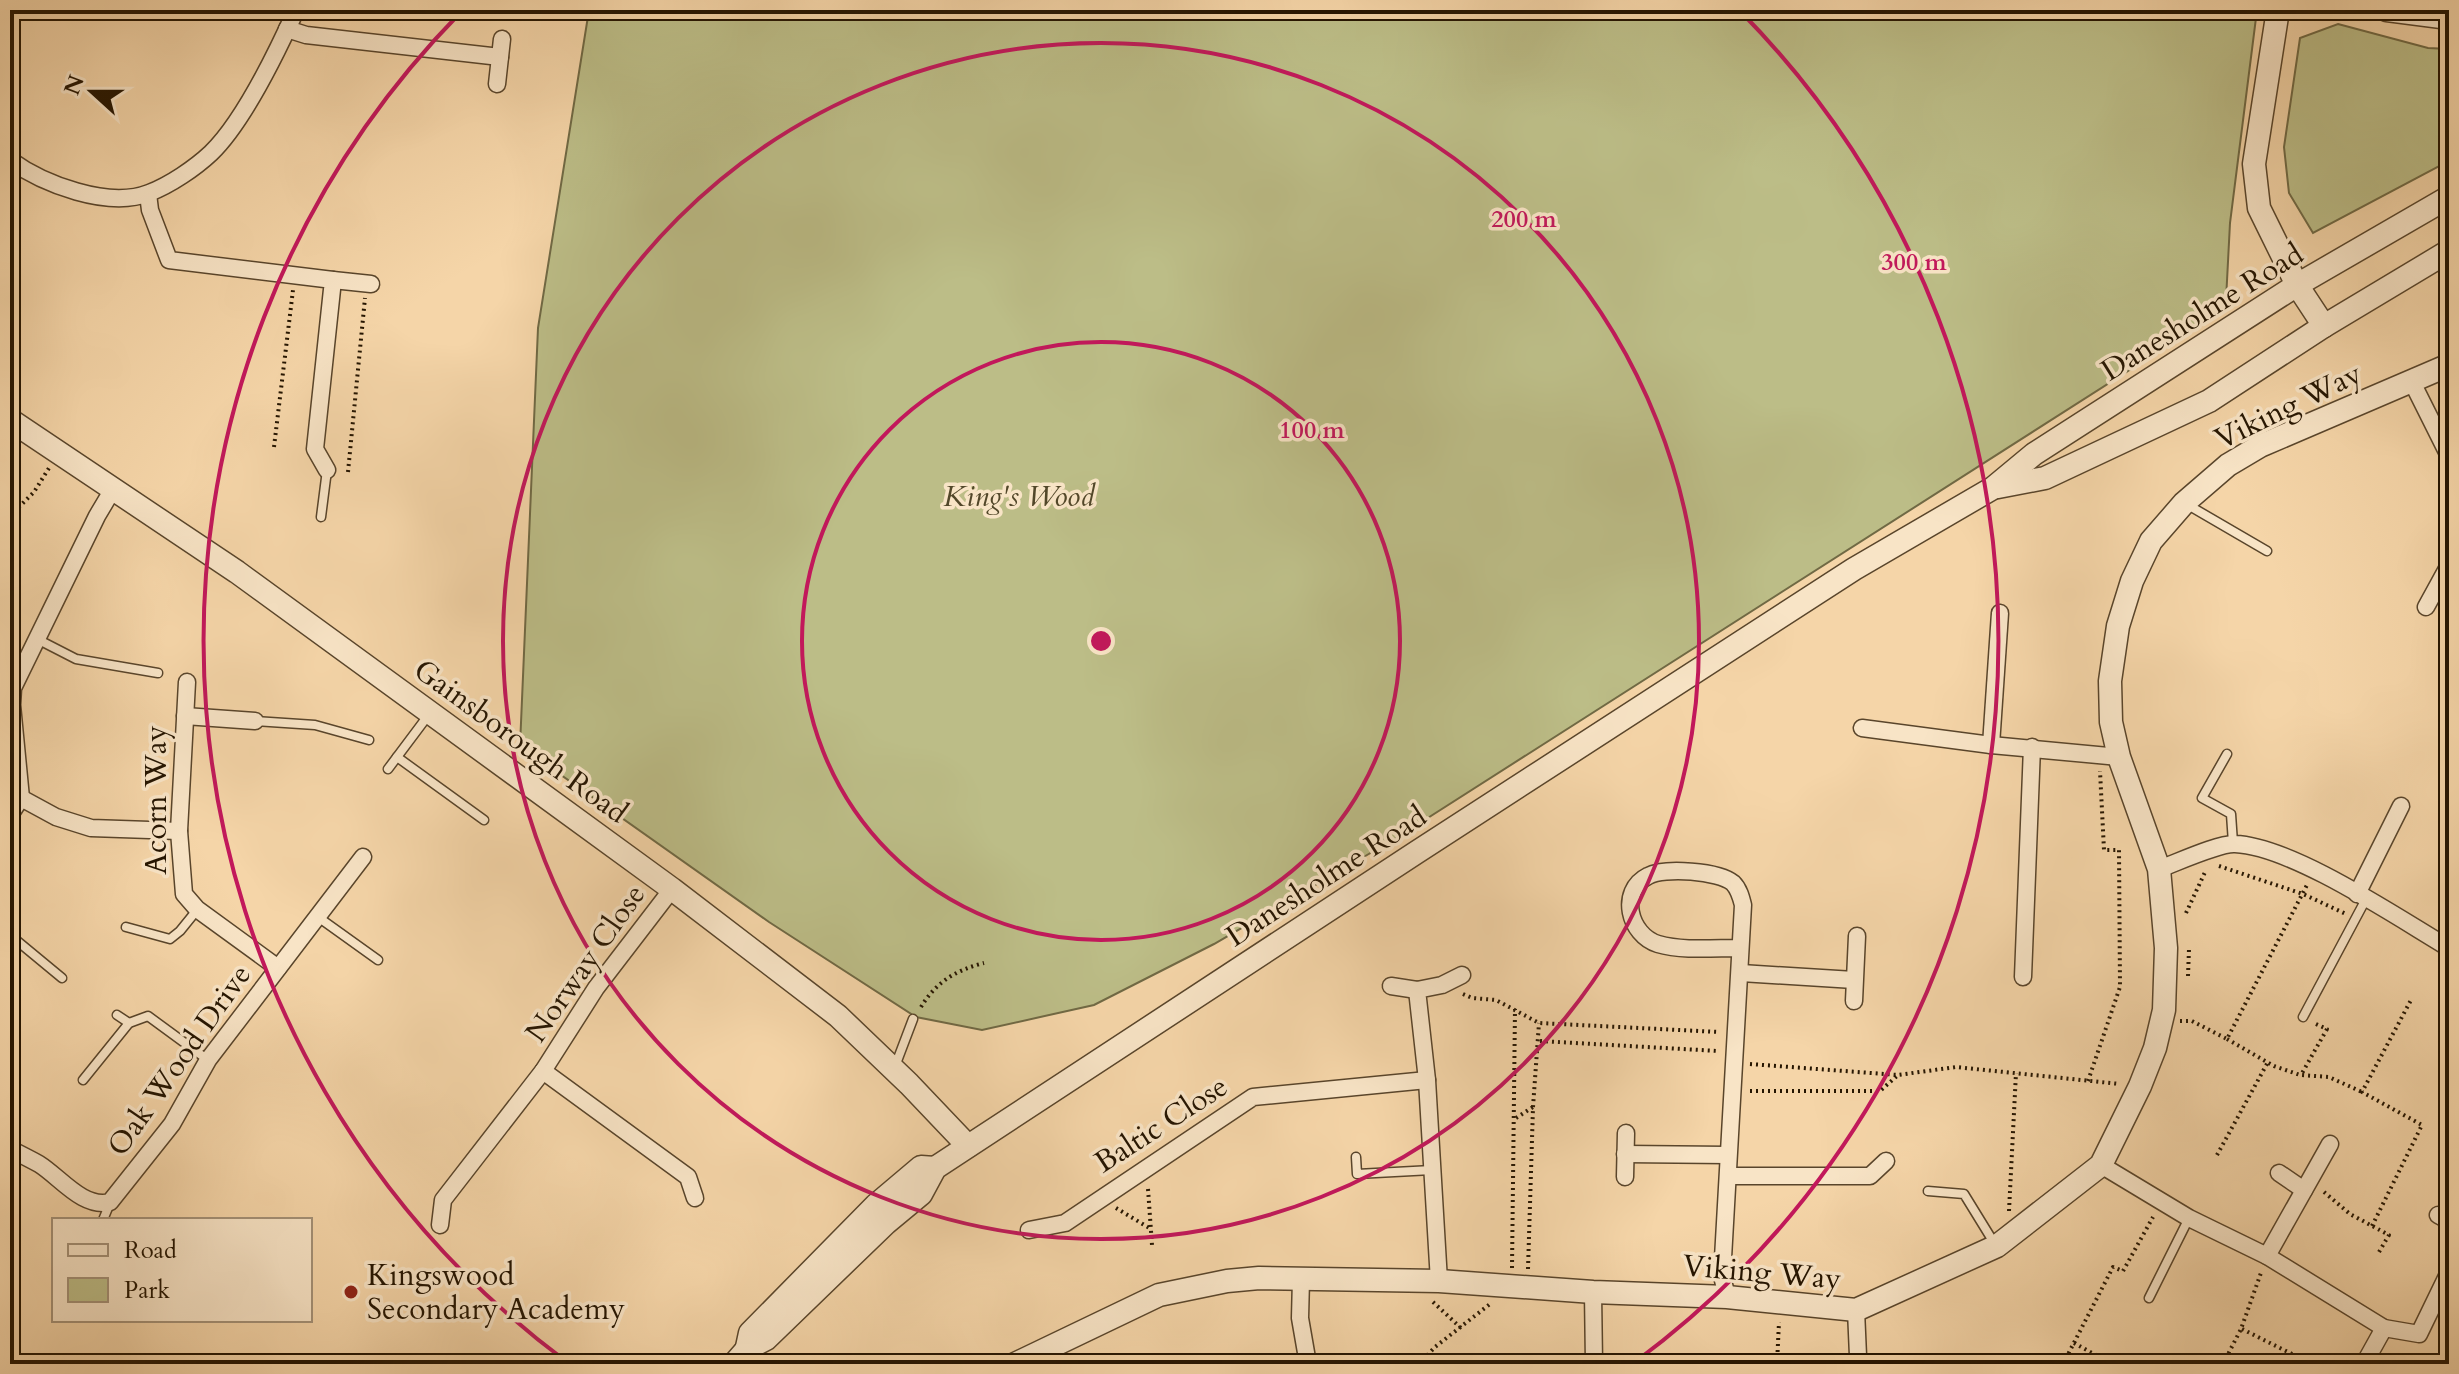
<svg xmlns="http://www.w3.org/2000/svg" width="2459" height="1374" viewBox="0 0 2459 1374" font-family="Cardo,serif">
  <style>
    .green { fill: #bcbd87; stroke: #706944; stroke-width: 2 }
    .lines { fill: none; stroke-linecap: round; stroke-linejoin: round }
    .service-casing { stroke: #59452b; stroke-width: 11 }
    .minor-casing { stroke: #59452b; stroke-width: 19 }
    .tertiary-casing { stroke: #59452b; stroke-width: 25 }
    .path { stroke: #251501; stroke-width: 4; stroke-dasharray: 2 4; stroke-linecap: butt }
    .service { stroke: #f8e4c6; stroke-width: 8 }
    .minor { stroke: #f8e4c6; stroke-width: 16 }
    .tertiary { stroke: #f8e4c6; stroke-width: 22 }
    .ring { fill: none; stroke: #c2185b; stroke-width: 4 }
    .poi-dot { fill: #8f2418; stroke: #f8e4c6; stroke-width: 3 }
    .labels { text-anchor: middle; stroke-width: 7; stroke-linejoin: round; paint-order: stroke }
    .street-label { font-size: 30px; fill: #251501; stroke: #f8e4c6 }
    .park-label { font-size: 30px; font-style: italic; fill: #524729; stroke: #f8e4c6 }
    .poi-label { font-size: 30px; fill: #251501; stroke: #f8e4c6; text-anchor: start }
    .centre { fill: #c2185b; stroke: #f8e4c6; stroke-width: 4 }
    .ring-label { font-size: 24px; text-anchor: middle; font-weight: bold; fill: #c2185b; stroke: #f8e4c6; stroke-width: 7; stroke-linejoin: round; paint-order: stroke }
  </style>
  <rect width="100%" height="100%" fill="#f5d5a8"/>
  <filter id="stains"><feTurbulence type="fractalNoise" baseFrequency=".0025" numOctaves="4"/><feColorMatrix values="0 0 0 0 .2 0 0 0 0 .09 0 0 0 0 .02 0 0 0 .5 -.17"/></filter>
  <radialGradient id="worn" r=".72"><stop offset=".6" stop-color="#630" stop-opacity="0"/><stop offset="1" stop-color="#630" stop-opacity=".3"/></radialGradient>
  <!-- green -->
  <g class="green">
    <path d="M589,10H2257L2230,223L2226,300L2175,341L1398,837L1214,944L1094,1005L982,1030L916,1017L769,922L520,746L538,328Z"/>
    <path d="M2338,24L2428,48L2449,49V161L2313,233L2289,193L2284,147L2300,38Z"/>
  </g>
  <g class="lines">
    <defs>
      <g id="service">
        <path d="M2188,505L2267,551"/>
        <path d="M321,517L327,470"/>
        <path d="M37,639L76,659L158,673"/>
        <path d="M255,721L315,725L369,740"/>
        <path d="M2227,754L2202,798L2231,814L2233,843"/>
        <path d="M397,757L484,820"/>
        <path d="M388,769L430,713"/>
        <path d="M318,917L378,960"/>
        <path d="M126,927L170,939L180,931L197,910"/>
        <path d="M10,935L62,978"/>
        <path d="M117,1015L129,1023"/>
        <path d="M2303,1017L2366,899"/>
        <path d="M894,1069L913,1019"/>
        <path d="M83,1080L129,1023L148,1016L208,1060"/>
        <path d="M1356,1157L1357,1174L1432,1170"/>
        <path d="M1928,1191L1964,1194L1996,1246"/>
        <path d="M103,1220L110,1203"/>
        <path d="M2149,1298L2189,1218"/>
      </g>
      <g id="minor">
        <path d="M287,29L306,35L500,57"/>
        <path d="M497,84L502,39"/>
        <path d="M10,160C43,184 108,209 149,193C170,185 195,168 211,153C244,121 277,52 296,10"/>
        <path d="M148,194L150,210L169,260L333,280L315,449L327,470"/>
        <path d="M333,280L371,284"/>
        <path d="M2412,382L2449,456"/>
        <path d="M2426,607L2449,565"/>
        <path d="M187,682L179,831L184,894L197,909L278,968"/>
        <path d="M185,716L255,721"/>
        <path d="M1862,728L1991,745L2119,757"/>
        <path d="M1991,745L2000,613"/>
        <path d="M21,798L56,817L91,828L179,831"/>
        <path d="M10,815L21,798L12,705L13,688L97,516L113,489"/>
        <path d="M2159,869C2176,863 2219,843 2235,844C2292,846 2398,918 2449,948"/>
        <path d="M2357,894L2401,806"/>
        <path d="M1741,973L1854,980"/>
        <path d="M2023,977L2032,747"/>
        <path d="M1391,986L1417,990"/>
        <path d="M1854,1001L1857,936"/>
        <path d="M543,1071L688,1177L695,1198"/>
        <path d="M10,1149C20,1154 30,1159 39,1164C60,1177 83,1209 110,1202L172,1124L208,1060L363,857"/>
        <path d="M1625,1154L1728,1155"/>
        <path d="M2101,1165L2189,1218L2267,1256L2384,1328L2419,1334L2449,1272"/>
        <path d="M2279,1173L2304,1190"/>
        <path d="M1729,1176H1870L1886,1161"/>
        <path d="M1625,1177L1626,1133"/>
        <path d="M2438,1215L2449,1221"/>
        <path d="M440,1225L443,1200L543,1071L596,988L672,889"/>
        <path d="M1029,1230L1065,1223L1253,1097L1427,1080"/>
        <path d="M2267,1256L2330,1144"/>
        <path d="M1301,1279L1300,1318L1308,1364"/>
        <path d="M1439,1281L1427,1080L1417,990L1442,985L1462,975"/>
        <path d="M1593,1292L1594,1364"/>
        <path d="M1727,1297L1722,1276L1743,905C1741,897 1739,889 1733,883C1719,871 1664,867 1648,876C1618,891 1629,935 1658,944C1682,951 1714,948 1739,948"/>
        <path d="M1856,1310L1858,1356L1862,1364"/>
        <path d="M2364,1364L2384,1328"/>
      </g>
      <g id="tertiary">
        <path d="M2278,10L2254,164L2259,208L2297,285L2324,326"/>
        <path d="M2387,10L2449,18"/>
        <path d="M10,420L237,572L672,889L838,1016L909,1084L968,1146"/>
        <path d="M1998,487L2045,478L2209,401L2324,326L2449,251"/>
        <path d="M747,1347L750,1333L876,1205L921,1167L935,1168"/>
        <path d="M734,1364L747,1349L766,1339L886,1223L921,1194L935,1168L1417,852L1854,569L1993,488L2034,454L2297,285L2449,197"/>
        <path d="M1015,1364L1159,1295L1227,1281L1259,1278L1439,1281L1593,1292L1727,1297L1856,1310L1997,1246L2101,1165L2140,1086L2155,1048L2164,1010L2166,948L2159,869L2119,757L2111,722L2110,681L2118,626L2132,581L2151,541L2184,503L2228,465L2260,446L2449,365"/>
      </g>
    </defs>
    <!-- service casing -->
    <use href="#service" class="service-casing"/>
    <!-- minor casing -->
    <use href="#minor" class="minor-casing"/>
    <!-- tertiary casing -->
    <use href="#tertiary" class="tertiary-casing"/>
    <!-- path -->
    <g class="path">
      <path d="M274,447L293,290"/>
      <path d="M348,472L365,298"/>
      <path d="M10,516L34,492L49,468"/>
      <path d="M2219,866L2303,894L2346,914"/>
      <path d="M2186,913L2206,870"/>
      <path d="M2188,976L2189,949"/>
      <path d="M1463,994L1472,998L1496,1000L1539,1023L1719,1032"/>
      <path d="M921,1007C936,982 956,970 984,963"/>
      <path d="M2180,1021H2192L2227,1039L2308,883"/>
      <path d="M2316,1024L2327,1029L2301,1075L2329,1077L2362,1092"/>
      <path d="M2227,1039L2274,1066L2300,1075"/>
      <path d="M1540,1041L1718,1051"/>
      <path d="M1750,1064L1898,1075L1956,1067L2120,1084"/>
      <path d="M2088,1081L2120,987L2119,850H2104L2100,771"/>
      <path d="M1750,1091H1880L1898,1075"/>
      <path d="M1516,1118L1533,1107"/>
      <path d="M2217,1155L2268,1062"/>
      <path d="M1148,1189L1152,1245"/>
      <path d="M2324,1192L2350,1214L2389,1235L2379,1252"/>
      <path d="M1116,1208L1151,1229"/>
      <path d="M2009,1211L2016,1073"/>
      <path d="M2372,1226L2422,1125L2362,1092L2411,1000"/>
      <path d="M1512,1268L1515,1009"/>
      <path d="M1528,1269L1533,1107L1539,1023"/>
      <path d="M1433,1302L1461,1328"/>
      <path d="M2242,1329L2312,1364"/>
      <path d="M2074,1343L2112,1364"/>
      <path d="M10,1354L23,1364"/>
      <path d="M1419,1364L1435,1347L1490,1304"/>
      <path d="M1777,1364L1779,1322"/>
      <path d="M2063,1364L2113,1267L2123,1271L2153,1217"/>
      <path d="M2223,1364L2241,1329L2262,1270"/>
      <path d="M2328,1364L2330,1361L2337,1364"/>
    </g>
    <!-- service -->
    <use href="#service" class="service"/>
    <!-- minor -->
    <use href="#minor" class="minor"/>
    <!-- tertiary -->
    <use href="#tertiary" class="tertiary"/>
  </g>
  <!-- distance rings -->
  <g class="ring">
    <circle cx="1101" cy="641" r="299"/>
    <circle cx="1101" cy="641" r="598"/>
    <path d="M567 1362A897 897 0 0 1 461 12M1741 12A897 897 0 0 1 1635 1362"/>
  </g>
  <!-- markers -->
  <circle class="poi-dot" cx="351" cy="1292" r="8"/>
  <g class="labels">
    <!-- street labels -->
    <g class="street-label">
      <text transform="translate(2202 312) rotate(-32)" y="10">Danesholme Road</text>
      <text transform="translate(2288 406) rotate(-26)" y="10">Viking Way</text>
      <text transform="translate(521 741) rotate(36)" y="10">Gainsborough Road</text>
      <text transform="translate(156 800) rotate(-90)" y="10">Acorn Way</text>
      <text transform="translate(1326 876) rotate(-33)" y="10">Danesholme Road</text>
      <text transform="translate(585 963) rotate(-55)" y="10">Norway Close</text>
      <text transform="translate(179 1060) rotate(-55)" y="10">Oak Wood Drive</text>
      <text transform="translate(1161 1124) rotate(-33)" y="10">Baltic Close</text>
      <text transform="translate(1762 1272) rotate(5)" y="10">Viking Way</text>
    </g>
    <!-- park labels -->
    <g class="park-label">
      <text x="1019" y="506">King's Wood</text>
    </g>
    <!-- poi labels -->
    <g class="poi-label">
      <text x="367" y="1285">Kingswood<tspan x="367" dy="34">Secondary Academy</tspan></text>
    </g>
  </g>
  <circle cx="1101" cy="641" r="12" class="centre"/>
  <g class="ring-label">
    <text x="1524" y="227">200 m</text>
    <text x="1914" y="270">300 m</text>
    <text x="1312" y="438">100 m</text>
  </g>
  <!-- margin -->
  <rect width="2459" height="1374" fill="none" stroke="#f5d5a8" stroke-width="40"/>
  <rect x="12" y="12" width="2435" height="1350" fill="none" stroke="#251501" stroke-width="4"/>
  <rect x="20" y="20" width="2419" height="1334" fill="none" stroke="#251501" stroke-width="2"/>
  <!-- legend -->
  <rect x="52" y="1218" width="260" height="104" fill="#f8e4c6" stroke="#a49177" stroke-width="2"/>
  <rect x="68" y="1244" width="40" height="12" fill="#f8e4c6" stroke="#a49177" stroke-width="2"/>
  <text x="124" y="1258" font-size="24" fill="#251501">Road</text>
  <rect x="68" y="1278" width="40" height="24" fill="#bcbd87" stroke="#a49177" stroke-width="2"/>
  <text x="124" y="1298" font-size="24" fill="#251501">Park</text>
  <!-- north arrow -->
  <g transform="translate(92 92) rotate(291)" stroke="#f8e4c6" stroke-width="6" paint-order="stroke">
  <path d="M0-6L14 30L0 20L-14 30Z" fill="#251501"/>
  <text y="-12" font-size="22" font-weight="bold" text-anchor="middle" fill="#251501">N</text>
  </g>
  <rect width="100%" height="100%" filter="url(#stains)"/>
  <rect width="100%" height="100%" fill="url(#worn)"/>
</svg>
